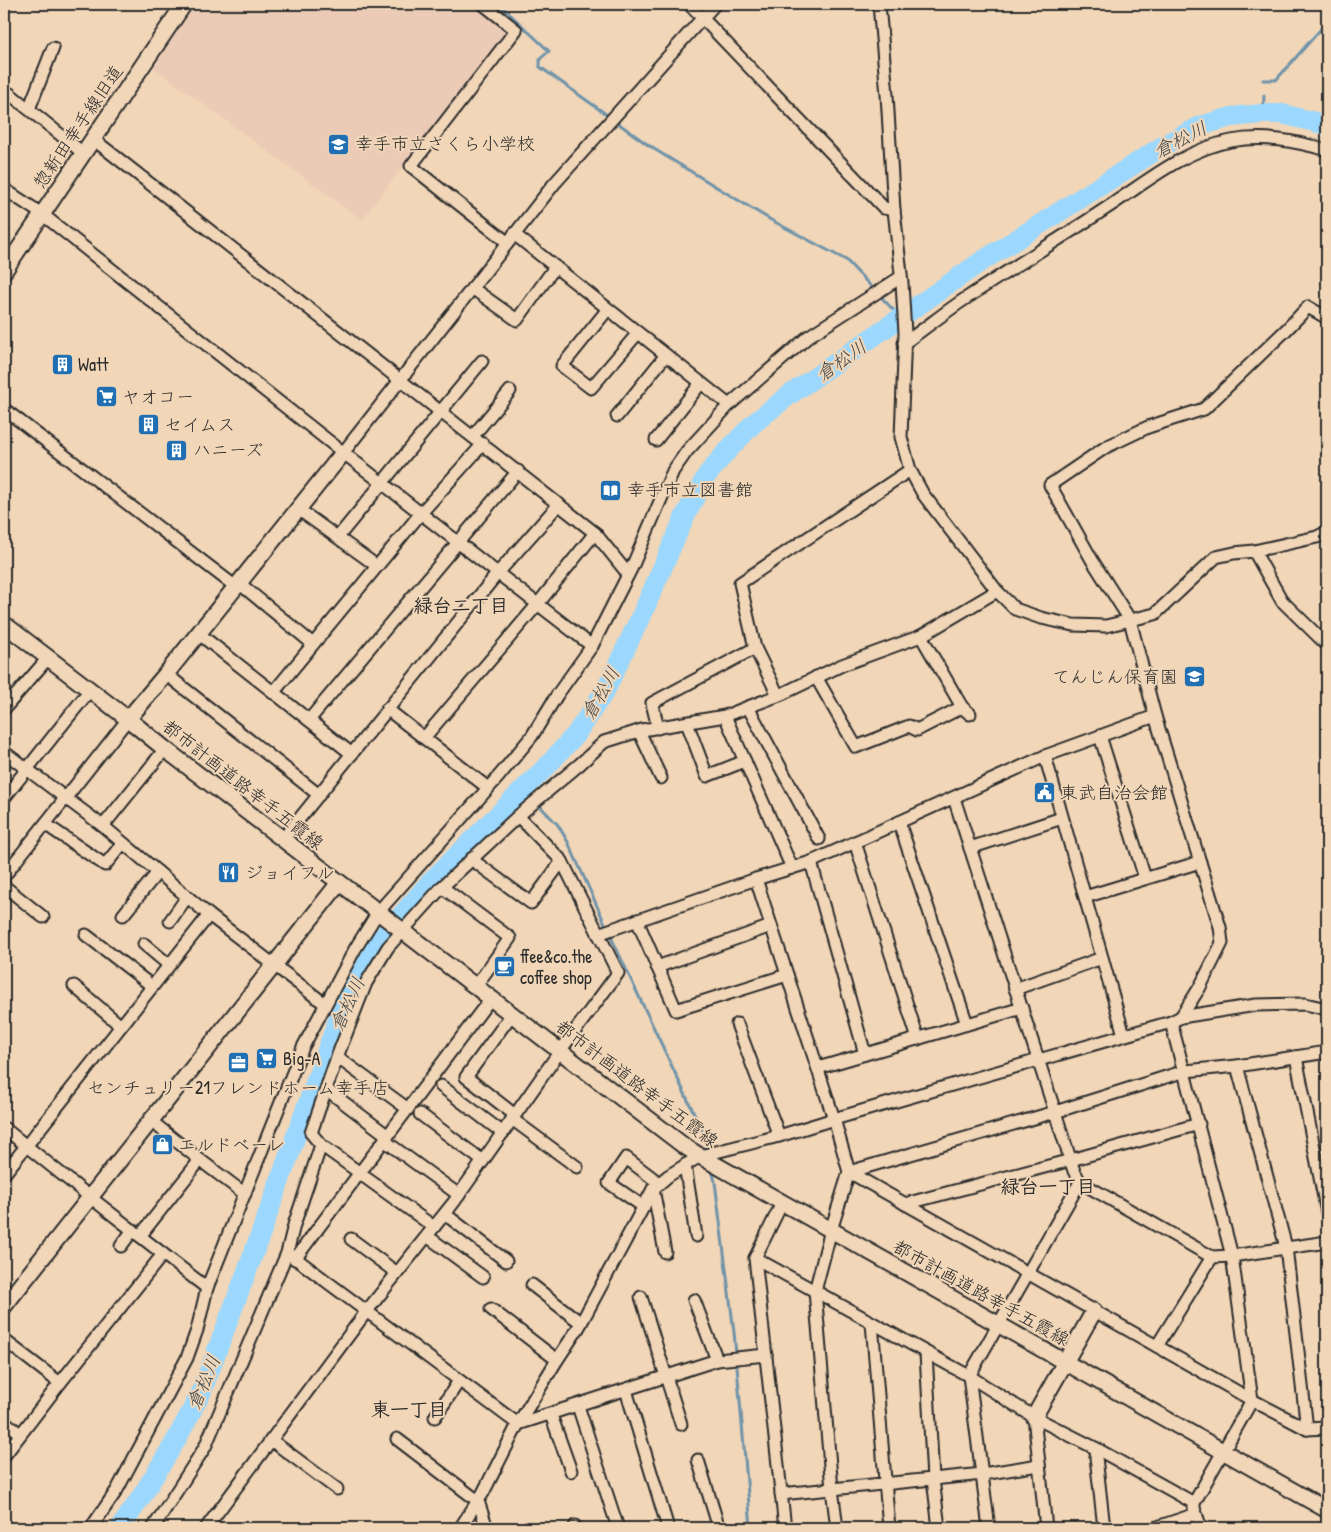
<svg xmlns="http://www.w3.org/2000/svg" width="1331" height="1532" viewBox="0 0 1331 1532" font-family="'Patrick Hand','Klee One',sans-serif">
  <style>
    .built { fill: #ebcbb6 }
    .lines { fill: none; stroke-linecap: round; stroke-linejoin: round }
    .stream { stroke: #6f93a9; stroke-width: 3 }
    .river { stroke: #9cd8fd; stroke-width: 20 }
    .minor-casing { stroke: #2b2b2b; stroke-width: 15 }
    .tertiary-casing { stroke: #2b2b2b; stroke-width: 19 }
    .minor { stroke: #f1d6b8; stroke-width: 11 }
    .tertiary { stroke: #f1d6b8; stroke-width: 15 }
    .labels { text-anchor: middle; stroke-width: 4; stroke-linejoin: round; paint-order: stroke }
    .street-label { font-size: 18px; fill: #2b2b2b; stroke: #f1d6b8 }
    .poi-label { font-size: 18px; fill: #2b2b2b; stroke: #f1d6b8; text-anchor: start }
    .water-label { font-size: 19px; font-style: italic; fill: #3c454a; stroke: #f1d6b8 }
    .neighbourhood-label { font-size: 19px; font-weight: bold; fill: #2b2b2b; stroke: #f1d6b8 }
  </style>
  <rect width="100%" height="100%" fill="#f1d6b8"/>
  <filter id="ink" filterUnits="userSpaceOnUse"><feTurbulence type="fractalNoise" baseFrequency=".02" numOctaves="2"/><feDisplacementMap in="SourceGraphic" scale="10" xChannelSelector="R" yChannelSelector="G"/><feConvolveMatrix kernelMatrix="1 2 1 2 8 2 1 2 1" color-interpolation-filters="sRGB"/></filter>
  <g filter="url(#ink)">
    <!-- built -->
    <path class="built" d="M195,4H474L507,29L362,220L153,67Z"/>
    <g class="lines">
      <!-- stream -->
      <g class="stream">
        <path d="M499,4L549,51L540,59V67L610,117"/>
        <path d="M1263,80H1276L1327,22"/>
        <path d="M1263,114L1264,96"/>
        <path d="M615,121L651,147H653L654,149L771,220L846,260L900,317"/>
        <path d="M524,790L533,799"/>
        <path d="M537,803L558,825L568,842L607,928"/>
        <path d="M609,933L702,1130L707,1150"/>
        <path d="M712,1169L715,1182L734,1332L751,1528"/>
      </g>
      <!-- river -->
      <path class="river" d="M120,1528L140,1499L175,1442L201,1393L250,1263L343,1006L381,939L431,881L549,764L576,734L605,691L643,612L685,516L707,475L728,450L753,424L788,396L900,318L979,263L1166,144L1200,126L1231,117L1262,114H1282L1327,125"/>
      <defs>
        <g id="minor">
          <path d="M483,4L516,30L411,166L507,242"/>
          <path d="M689,4L884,208L894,210"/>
          <path d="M879,4L887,95L894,210L902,283L905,333L901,437L910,470L923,494L997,591L1015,609L1041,618L1073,625L1106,626L1155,614L1216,557L1234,553L1254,551L1317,537L1327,532"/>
          <path d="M4,91L10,94L83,153"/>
          <path d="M29,109L53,48"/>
          <path d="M93,139L595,533L628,574"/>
          <path d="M4,189L42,214C224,359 407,504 592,646"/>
          <path d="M514,234L729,405"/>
          <path d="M472,288L517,320L555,267"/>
          <path d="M608,309L562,366L591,388L638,333"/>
          <path d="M904,343C926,328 946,311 968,297C1013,267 1060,239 1105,209C1144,184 1183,150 1231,141C1264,135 1295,141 1327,150"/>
          <path d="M4,409L236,587"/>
          <path d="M617,416L666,355"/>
          <path d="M473,436L510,391"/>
          <path d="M656,440L701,383"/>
          <path d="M343,453L554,184L715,4"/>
          <path d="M298,509L377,566"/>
          <path d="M338,537L482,361"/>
          <path d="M1254,551L1282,601L1327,645"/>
          <path d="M239,583L313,644"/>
          <path d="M198,633L352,754"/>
          <path d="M921,636L962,707L970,714"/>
          <path d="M755,648L778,695"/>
          <path d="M166,674L319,795"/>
          <path d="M816,677L856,747L909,726L917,730L962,707"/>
          <path d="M273,693L421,513L483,444"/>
          <path d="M748,707L819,839"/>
          <path d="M4,709L48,658"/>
          <path d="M387,709L488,788"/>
          <path d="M725,716L792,868"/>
          <path d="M309,720L518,471"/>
          <path d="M687,723L707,776L745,761"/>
          <path d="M658,728L652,703L755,648L740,583L910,470"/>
          <path d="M639,731L661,778"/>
          <path d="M1100,736L1145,878"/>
          <path d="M424,738L537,605L595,533"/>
          <path d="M4,752L103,826L209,915L325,1004"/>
          <path d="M1045,756L1124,1035"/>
          <path d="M4,798L90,690"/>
          <path d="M954,798L1074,1171L1080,1182L1212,1257L1232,1256L1327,1242"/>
          <path d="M899,822L967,1024"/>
          <path d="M45,824L105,865L123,843"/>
          <path d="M103,826L165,749"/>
          <path d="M283,839L497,574L559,504"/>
          <path d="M855,842L918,1039"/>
          <path d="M970,848L1062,818"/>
          <path d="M471,859L531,903L562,861"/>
          <path d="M811,862L865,1054"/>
          <path d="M4,876L128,719"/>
          <path d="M756,879L834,1119L849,1172L831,1230L815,1291L832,1489L837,1528"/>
          <path d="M4,886L43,917"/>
          <path d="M442,887L510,938L476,986"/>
          <path d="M1085,897L1200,862"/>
          <path d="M123,915L158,872"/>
          <path d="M637,920L676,1010L787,975"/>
          <path d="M170,921L187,897"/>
          <path d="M598,934L756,879L811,862L1045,756L1155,716"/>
          <path d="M86,935L152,986"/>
          <path d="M144,944L169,965"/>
          <path d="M657,967L771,926"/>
          <path d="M74,986L121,1026"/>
          <path d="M1015,989L1102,958"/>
          <path d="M512,1014L466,1077L515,1115"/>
          <path d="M1181,1017L1200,987L1222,943L1220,927L1155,716L1130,620L1092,560L1050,485L1106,447L1148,427L1204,409L1286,330L1308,307L1327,318"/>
          <path d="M1171,1022L1232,1256L1252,1400L1194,1503V1508L1201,1528"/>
          <path d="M737,1024L779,1136"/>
          <path d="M337,1057L408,1109"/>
          <path d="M1296,1057L1327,1213"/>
          <path d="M1237,1066L1286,1247L1307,1429"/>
          <path d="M818,1068L1022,1008"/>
          <path d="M441,1086L503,1133"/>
          <path d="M326,1089L388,1136"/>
          <path d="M420,1114L483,1161"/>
          <path d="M512,1119L577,1167"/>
          <path d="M151,1121L200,1160"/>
          <path d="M4,1128L90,1197L163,1254L60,1383L4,1456"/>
          <path d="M385,1141L459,1195"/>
          <path d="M685,1165L696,1236"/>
          <path d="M849,1172L1252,1400L1307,1429L1327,1428"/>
          <path d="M849,1172L1055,1112L1185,1071L1237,1066L1327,1052"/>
          <path d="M360,1173L321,1145L311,1133L337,1057L366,983L388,947L442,887L518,816L580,764L604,742L642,730L725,716L748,707L782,694L842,665L921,636L997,591"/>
          <path d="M4,1174L209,915"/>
          <path d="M366,1178L434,1227"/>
          <path d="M653,1189L665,1252"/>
          <path d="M782,1203L755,1258L785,1528"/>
          <path d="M905,1204L1071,1160L1199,1124"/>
          <path d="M644,1207L609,1183L626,1158L659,1183"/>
          <path d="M445,1214L506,1261"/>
          <path d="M140,1236L200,1160L245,1194"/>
          <path d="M427,1236L483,1277"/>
          <path d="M351,1239L397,1273"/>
          <path d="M121,1246L133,1230"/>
          <path d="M163,1254L207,1288"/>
          <path d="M291,1255L518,1424"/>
          <path d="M755,1258L969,1376L1034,1417L1097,1449L1194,1503"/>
          <path d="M295,1259L491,998"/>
          <path d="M532,1285L581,1323"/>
          <path d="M641,1297L681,1424"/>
          <path d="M694,1300L717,1360"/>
          <path d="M491,1309L557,1360"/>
          <path d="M872,1323L889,1528"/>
          <path d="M4,1340L60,1383"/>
          <path d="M1157,1346L1212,1257"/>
          <path d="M926,1353L933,1479L939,1528"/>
          <path d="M626,1390L668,1528"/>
          <path d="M578,1406L618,1528"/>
          <path d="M551,1415L571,1471"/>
          <path d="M435,1417L459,1381"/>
          <path d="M1034,1417L1046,1528"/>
          <path d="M4,1421L20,1434"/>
          <path d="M518,1424L717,1360L766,1355"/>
          <path d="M397,1439L478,1501L487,1528"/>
          <path d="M271,1440L337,1489"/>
          <path d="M1097,1449L1096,1457L1104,1528"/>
          <path d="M698,1460L719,1528"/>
          <path d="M781,1494L983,1474L1039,1465"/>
          <path d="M575,1526V1528"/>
          <path d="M91,1528L117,1490L187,1358L197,1330L207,1288L303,1047L355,949L378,912L499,776L532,736L557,695L592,646L632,567L673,471L687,451L729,405L809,336L901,277"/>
          <path d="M153,1528L205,1447L287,1253L294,1225L321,1145"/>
          <path d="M206,1528L366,1312L454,1202L560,1051L618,973L562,861L518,816"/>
          <path d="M460,1528L483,1493L518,1424L557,1360L579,1327L653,1189L668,1176L700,1156L779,1136L834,1119L1171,1022L1181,1017L1256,1005L1305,1004L1327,1009"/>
          <path d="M989,1528L969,1376L1080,1182"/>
          <path d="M1154,1528L1196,1514"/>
        </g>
        <g id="tertiary">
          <path d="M4,271L184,4"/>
          <path d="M4,624L128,719L165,749L684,1146L700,1156L1327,1510"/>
          <path d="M128,719L166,674L343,453"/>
          <path d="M4,1306L339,883"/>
          <path d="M1034,1417L1094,1311"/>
        </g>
      </defs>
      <!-- minor casing -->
      <use href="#minor" class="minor-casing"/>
      <!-- tertiary casing -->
      <use href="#tertiary" class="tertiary-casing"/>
      <!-- minor -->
      <use href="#minor" class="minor"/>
      <!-- tertiary -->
      <use href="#tertiary" class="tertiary"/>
    </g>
  </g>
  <!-- icons -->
  <defs>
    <symbol id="school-square" viewBox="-11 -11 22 22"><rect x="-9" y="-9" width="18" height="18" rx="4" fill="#1f6fb2" stroke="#f1d6b8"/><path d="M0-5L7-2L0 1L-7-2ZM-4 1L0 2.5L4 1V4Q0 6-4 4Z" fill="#fff"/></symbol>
    <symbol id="building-square" viewBox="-11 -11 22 22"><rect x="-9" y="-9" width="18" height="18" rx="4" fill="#1f6fb2" stroke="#f1d6b8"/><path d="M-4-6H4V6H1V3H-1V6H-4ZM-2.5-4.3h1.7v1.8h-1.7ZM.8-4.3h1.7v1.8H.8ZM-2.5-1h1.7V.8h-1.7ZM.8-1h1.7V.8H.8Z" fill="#fff"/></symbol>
    <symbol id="supermarket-square" viewBox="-11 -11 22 22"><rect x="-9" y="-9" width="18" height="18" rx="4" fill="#1f6fb2" stroke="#f1d6b8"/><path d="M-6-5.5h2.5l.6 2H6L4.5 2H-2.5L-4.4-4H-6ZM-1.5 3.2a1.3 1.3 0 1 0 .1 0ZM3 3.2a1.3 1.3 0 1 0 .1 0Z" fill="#fff"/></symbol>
    <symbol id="library-square" viewBox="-11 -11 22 22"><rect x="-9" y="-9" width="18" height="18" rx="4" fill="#1f6fb2" stroke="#f1d6b8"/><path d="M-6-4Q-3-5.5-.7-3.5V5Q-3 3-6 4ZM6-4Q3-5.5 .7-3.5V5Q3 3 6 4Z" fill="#fff"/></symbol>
    <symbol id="civic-square" viewBox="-11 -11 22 22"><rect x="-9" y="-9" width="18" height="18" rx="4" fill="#1f6fb2" stroke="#f1d6b8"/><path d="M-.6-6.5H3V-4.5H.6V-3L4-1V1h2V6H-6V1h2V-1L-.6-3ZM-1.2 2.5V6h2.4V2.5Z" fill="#fff"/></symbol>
    <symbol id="restaurant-square" viewBox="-11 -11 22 22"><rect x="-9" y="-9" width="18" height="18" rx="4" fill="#1f6fb2" stroke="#f1d6b8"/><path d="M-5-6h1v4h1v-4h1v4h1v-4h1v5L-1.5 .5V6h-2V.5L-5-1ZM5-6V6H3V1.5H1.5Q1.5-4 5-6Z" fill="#fff"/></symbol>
    <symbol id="cafe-square" viewBox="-11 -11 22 22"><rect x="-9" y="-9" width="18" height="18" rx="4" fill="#1f6fb2" stroke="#f1d6b8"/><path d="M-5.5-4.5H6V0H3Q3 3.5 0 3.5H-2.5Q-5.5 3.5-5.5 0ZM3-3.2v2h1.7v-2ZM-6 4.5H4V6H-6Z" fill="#fff"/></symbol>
    <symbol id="office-square" viewBox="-11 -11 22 22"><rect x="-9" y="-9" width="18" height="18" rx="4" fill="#1f6fb2" stroke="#f1d6b8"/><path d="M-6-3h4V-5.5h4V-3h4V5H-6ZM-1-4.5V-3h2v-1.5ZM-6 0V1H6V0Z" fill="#fff"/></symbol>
    <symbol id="shop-square" viewBox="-11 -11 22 22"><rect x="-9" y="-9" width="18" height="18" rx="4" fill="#1f6fb2" stroke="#f1d6b8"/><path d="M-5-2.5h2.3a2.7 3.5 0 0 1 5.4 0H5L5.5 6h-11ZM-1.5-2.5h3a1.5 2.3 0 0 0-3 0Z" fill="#fff"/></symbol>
  </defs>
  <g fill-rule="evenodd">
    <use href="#school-square" x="326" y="132" width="25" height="25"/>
    <use href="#building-square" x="50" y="352" width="25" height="25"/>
    <use href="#supermarket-square" x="94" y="384" width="25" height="25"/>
    <use href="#building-square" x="136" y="412" width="25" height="25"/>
    <use href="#building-square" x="164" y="438" width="25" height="25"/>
    <use href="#library-square" x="598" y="478" width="25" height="25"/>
    <use href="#school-square" x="1182" y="664" width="25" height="25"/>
    <use href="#civic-square" x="1032" y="780" width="25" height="25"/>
    <use href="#restaurant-square" x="216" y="860" width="25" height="25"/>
    <use href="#cafe-square" x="492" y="954" width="25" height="25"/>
    <use href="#supermarket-square" x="254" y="1046" width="25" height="25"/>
    <use href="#office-square" x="226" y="1050" width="25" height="25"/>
    <use href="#shop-square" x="150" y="1132" width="25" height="25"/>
  </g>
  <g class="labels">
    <!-- street labels -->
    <g class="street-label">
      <text transform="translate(78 127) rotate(-56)" y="6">惣新田幸手線旧道</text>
      <text transform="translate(243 785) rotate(38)" y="6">都市計画道路幸手五霞線</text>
      <text transform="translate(637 1084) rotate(37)" y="6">都市計画道路幸手五霞線</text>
      <text transform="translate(981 1293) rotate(29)" y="6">都市計画道路幸手五霞線</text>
    </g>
    <!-- poi labels -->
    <g class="poi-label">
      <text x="355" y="150">幸手市立さくら小学校</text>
      <text x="78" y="371">Watt</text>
      <text x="122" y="403">ヤオコー</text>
      <text x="164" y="431">セイムス</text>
      <text x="193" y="456">ハニーズ</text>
      <text x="627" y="496">幸手市立図書館</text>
      <text x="1178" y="683" text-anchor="end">てんじん保育園</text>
      <text x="1060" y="799">東武自治会館</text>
      <text x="245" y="879">ジョイフル</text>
      <text x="520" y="963">ffee&amp;co.the<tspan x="520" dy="21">coffee shop</tspan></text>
      <text x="283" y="1065">Big-A</text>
      <text x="238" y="1094" text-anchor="middle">センチュリー21フレンドホーム幸手店</text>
      <text x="178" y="1151">エルドベーレ</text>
    </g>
    <!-- water labels -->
    <g class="water-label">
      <text transform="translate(1180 139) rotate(-27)" y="7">倉松川</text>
      <text transform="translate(841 360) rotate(-35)" y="7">倉松川</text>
      <text transform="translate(600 693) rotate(-60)" y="7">倉松川</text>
      <text transform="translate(347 1004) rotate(-65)" y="7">倉松川</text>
      <text transform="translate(203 1382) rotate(-67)" y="7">倉松川</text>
    </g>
    <!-- neighbourhood labels -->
    <g class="neighbourhood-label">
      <text x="461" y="612">緑台二丁目</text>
      <text x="1048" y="1193">緑台一丁目</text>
      <text x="409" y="1416">東一丁目</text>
    </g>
  </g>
  <!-- margin -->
  <rect width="1331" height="1532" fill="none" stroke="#f1d6b8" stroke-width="20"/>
  <rect x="10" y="10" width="1311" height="1512" fill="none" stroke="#2b2b2b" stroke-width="2" filter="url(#ink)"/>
</svg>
